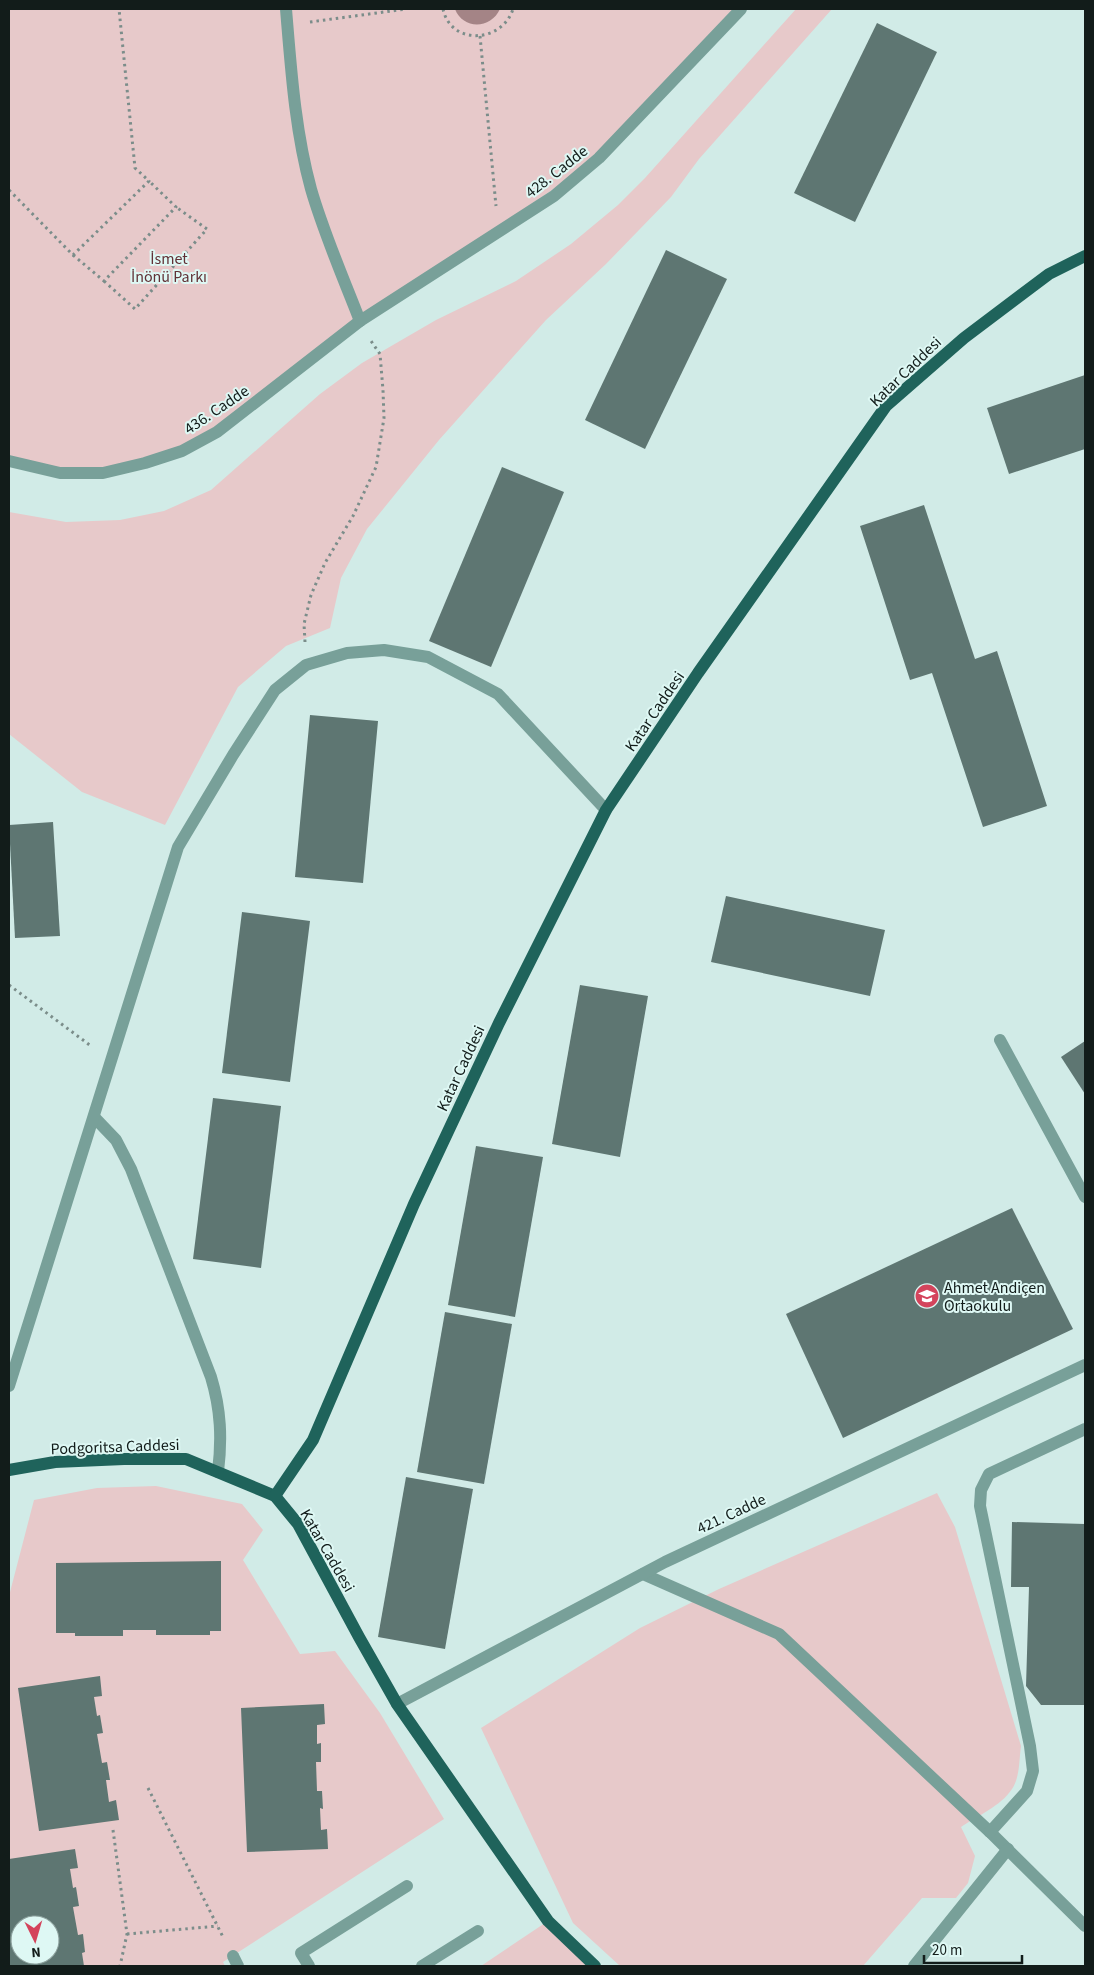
<svg xmlns="http://www.w3.org/2000/svg" width="1094" height="1975" viewBox="0 0 1094 1975" font-family="'Source Sans 3',sans-serif">
  <style>
    .green { fill: #e7c9ca; fill-rule: evenodd }
    .water { fill: #a48486 }
    .building { fill: #5e7672; fill-rule: evenodd }
    .lines { fill: none; stroke-linecap: round; stroke-linejoin: round }
    .path { stroke: #7b8d8a; stroke-width: 3; stroke-dasharray: 2.5 4; stroke-linecap: butt }
    .minor { stroke: #78a099; stroke-width: 12 }
    .major { stroke: #1f635b; stroke-width: 12 }
    .labels { text-anchor: middle; stroke-width: 4; stroke-linejoin: round; paint-order: stroke }
    .street-label { font-size: 16px; fill: #121c1a; stroke: #def8f4 }
    .park-label { font-size: 16px; fill: #613136; stroke: #def8f4 }
    .poi-label { font-size: 16px; fill: #121c1a; stroke: #def8f4; text-anchor: start }
  </style>
  <rect width="100%" height="100%" fill="#d1ebe7"/>
  <!-- green -->
  <g class="green">
    <path d="M9,9H741L599,158L360,321L182,451L103,473L9,461Z"/>
    <path d="M796,9H832L699,159L671,197L606,264L546,320L439,440L367,529L341,578L330,628L286,646L238,687L165,825L82,792L9,734V512L66,522L120,520L164,511L211,490L320,394L362,363L436,320L516,281L571,244L618,205L645,178Z"/>
    <path d="M156,1486L242,1504L263,1530L243,1560L300,1654L335,1651L380,1713L444,1819L223,1962L225,1966H9V1596L34,1500L97,1488ZM20,1925H50V1955H20Z"/>
    <path d="M937,1493L955,1527L1021,1746C1019,1760 1020,1777 1012,1789C1001,1806 977,1816 961,1827L975,1856L968,1883L956,1898H922L863,1966H620L573,1923L481,1728L640,1628L719,1589Z"/>
    <path d="M548,1921L595,1966H481Z"/>
  </g>
  <!-- water -->
  <path class="water" d="M455,9H500C491,29 463,30 455,9Z"/>
  <!-- building -->
  <g class="building">
    <path d="M877,23L937,52L855,222L794,193Z"/>
    <path d="M666,250L727,279L645,449L585,420Z"/>
    <path d="M1085,375V449L1009,474L987,408Z"/>
    <path d="M502,467L564,492L491,667L429,641Z"/>
    <path d="M924,505L975,659L997,651L1047,806L983,827L932,673L910,680L860,526Z"/>
    <path d="M310,715L378,721L363,883L295,877Z"/>
    <path d="M53,822L60,936L15,938L9,825Z"/>
    <path d="M726,896L885,930L870,996L711,962Z"/>
    <path d="M242,912L310,921L290,1082L222,1073Z"/>
    <path d="M580,985L648,996L620,1157L552,1144Z"/>
    <path d="M1085,1041V1094L1061,1057Z"/>
    <path d="M213,1098L281,1106L261,1268L193,1259Z"/>
    <path d="M476,1146L543,1157L515,1317L448,1305Z"/>
    <path d="M1012,1208L1073,1329L843,1438L786,1314Z"/>
    <path d="M445,1312L512,1324L484,1484L417,1472Z"/>
    <path d="M406,1477L473,1489L445,1649L378,1637Z"/>
    <path d="M1012,1522L1085,1524V1705H1041L1026,1686L1029,1587H1011Z"/>
    <path d="M221,1561V1631H210V1635H156V1630H123V1636H75V1633H56V1563Z"/>
    <path d="M100,1676L102,1696L94,1697L97,1716L100,1715L103,1733L97,1734L102,1763L107,1762L110,1780H106L109,1802L116,1800L119,1820L39,1831L18,1688Z"/>
    <path d="M324,1704L325,1724L317,1725V1744L321,1743V1762H316L317,1791H322L323,1809L320,1808L321,1830L327,1829L328,1849L247,1852L241,1708Z"/>
    <path d="M75,1849L78,1868L70,1869L73,1888L76,1887L79,1906L73,1907L78,1935L83,1934L85,1952L82,1953L84,1966H10L9,1859ZM20,1925H50V1955H20Z"/>
  </g>
  <g class="lines">
    <!-- path -->
    <g class="path">
      <path d="M443,9C451,46 502,43 513,9"/>
      <path d="M310,22L406,9"/>
      <path d="M480,36L496,206"/>
      <path d="M9,190L73,255L149,181L135,168L119,9"/>
      <path d="M73,255L104,281L176,207L149,181"/>
      <path d="M104,281L135,309L207,229L176,207"/>
      <path d="M305,642L304,624L311,595L325,563L353,516L376,467L384,418L383,390L380,354L371,341"/>
      <path d="M9,985L91,1046"/>
      <path d="M148,1788L223,1937"/>
      <path d="M113,1830L127,1934L120,1966"/>
      <path d="M127,1934L218,1926"/>
    </g>
    <!-- minor -->
    <g class="minor">
      <path d="M286,9C291,69 295,131 311,189C324,234 343,277 360,321"/>
      <path d="M9,461L60,473H103L145,463L182,451L217,432L360,321L554,196L599,158L741,9"/>
      <path d="M1000,1040L1085,1197"/>
      <path d="M94,1117L116,1140L131,1169L211,1377C221,1410 222,1439 218,1472"/>
      <path d="M9,1386L178,847L233,755L275,690L306,665L347,653L384,650L428,657L498,694L606,810"/>
      <path d="M643,1574L779,1634L990,1832L1085,1926"/>
      <path d="M397,1704L665,1562L1085,1365"/>
      <path d="M990,1832L1027,1791L1033,1771L1030,1746L980,1506L981,1490L989,1474L1085,1429"/>
      <path d="M233,1956L238,1966"/>
      <path d="M309,1966L301,1953L407,1886"/>
      <path d="M422,1966L478,1931"/>
      <path d="M914,1966L1008,1849"/>
    </g>
    <!-- major -->
    <g class="major">
      <path d="M9,1470L55,1462L124,1459H186L275,1496L298,1524L359,1637L397,1704L548,1921L595,1966"/>
      <path d="M275,1496L313,1440L414,1204L499,1023L606,810L698,673L886,406L964,338L1049,274L1085,256"/>
    </g>
  </g>
  <!-- icons -->
  <defs>
    <symbol id="school-disc" viewBox="-11 -11 22 22"><circle r="9.5" fill="#d4445c" stroke="#def8f4"/><path d="M0-5L7-2L0 1L-7-2ZM-4 1L0 2.5L4 1V4Q0 6-4 4Z" fill="#fff"/></symbol>
  </defs>
  <g fill-rule="evenodd">
    <use href="#school-disc" x="913" y="1282" width="28" height="28"/>
  </g>
  <g class="labels">
    <!-- street labels -->
    <g class="street-label">
      <text transform="translate(556 171) rotate(-38)" y="6">428. Cadde</text>
      <text transform="translate(905 371) rotate(-44)" y="6">Katar Caddesi</text>
      <text transform="translate(216 409) rotate(-34)" y="6">436. Cadde</text>
      <text transform="translate(654 711) rotate(-56)" y="6">Katar Caddesi</text>
      <text transform="translate(460 1068) rotate(-65)" y="6">Katar Caddesi</text>
      <text transform="translate(115 1446) rotate(-2)" y="6">Podgoritsa Caddesi</text>
      <text transform="translate(731 1513) rotate(-25)" y="6">421. Cadde</text>
      <text transform="translate(328 1550) rotate(60)" y="6">Katar Caddesi</text>
    </g>
    <!-- park labels -->
    <g class="park-label">
      <text x="169" y="264">İsmet<tspan x="169" dy="18">İnönü Parkı</tspan></text>
    </g>
    <!-- poi labels -->
    <g class="poi-label">
      <text x="944" y="1293">Ahmet Andiçen<tspan x="944" dy="18">Ortaokulu</tspan></text>
    </g>
  </g>
  <!-- border -->
  <rect width="1094" height="1975" fill="none" stroke="#121c1a" stroke-width="20"/>
  <!-- north arrow -->
  <g transform="translate(35 1940) rotate(175)"><circle r="24" fill="#def8f4" stroke="#8ca09d"/>
  <path d="M0-4L9 19L0 12L-9 19Z" fill="#d4445c"/>
  <text y="-8" font-size="14" font-weight="bold" text-anchor="middle" fill="#121c1a">N</text>
  </g>
  <!-- scale -->
  <path d="M924 1955v8h98v-8" fill="none" stroke="#121c1a" stroke-width="2.5"/>
  <text x="932" y="1955" font-size="15" fill="#121c1a" stroke="#def8f4" stroke-width="4" paint-order="stroke">20 m</text>
</svg>
